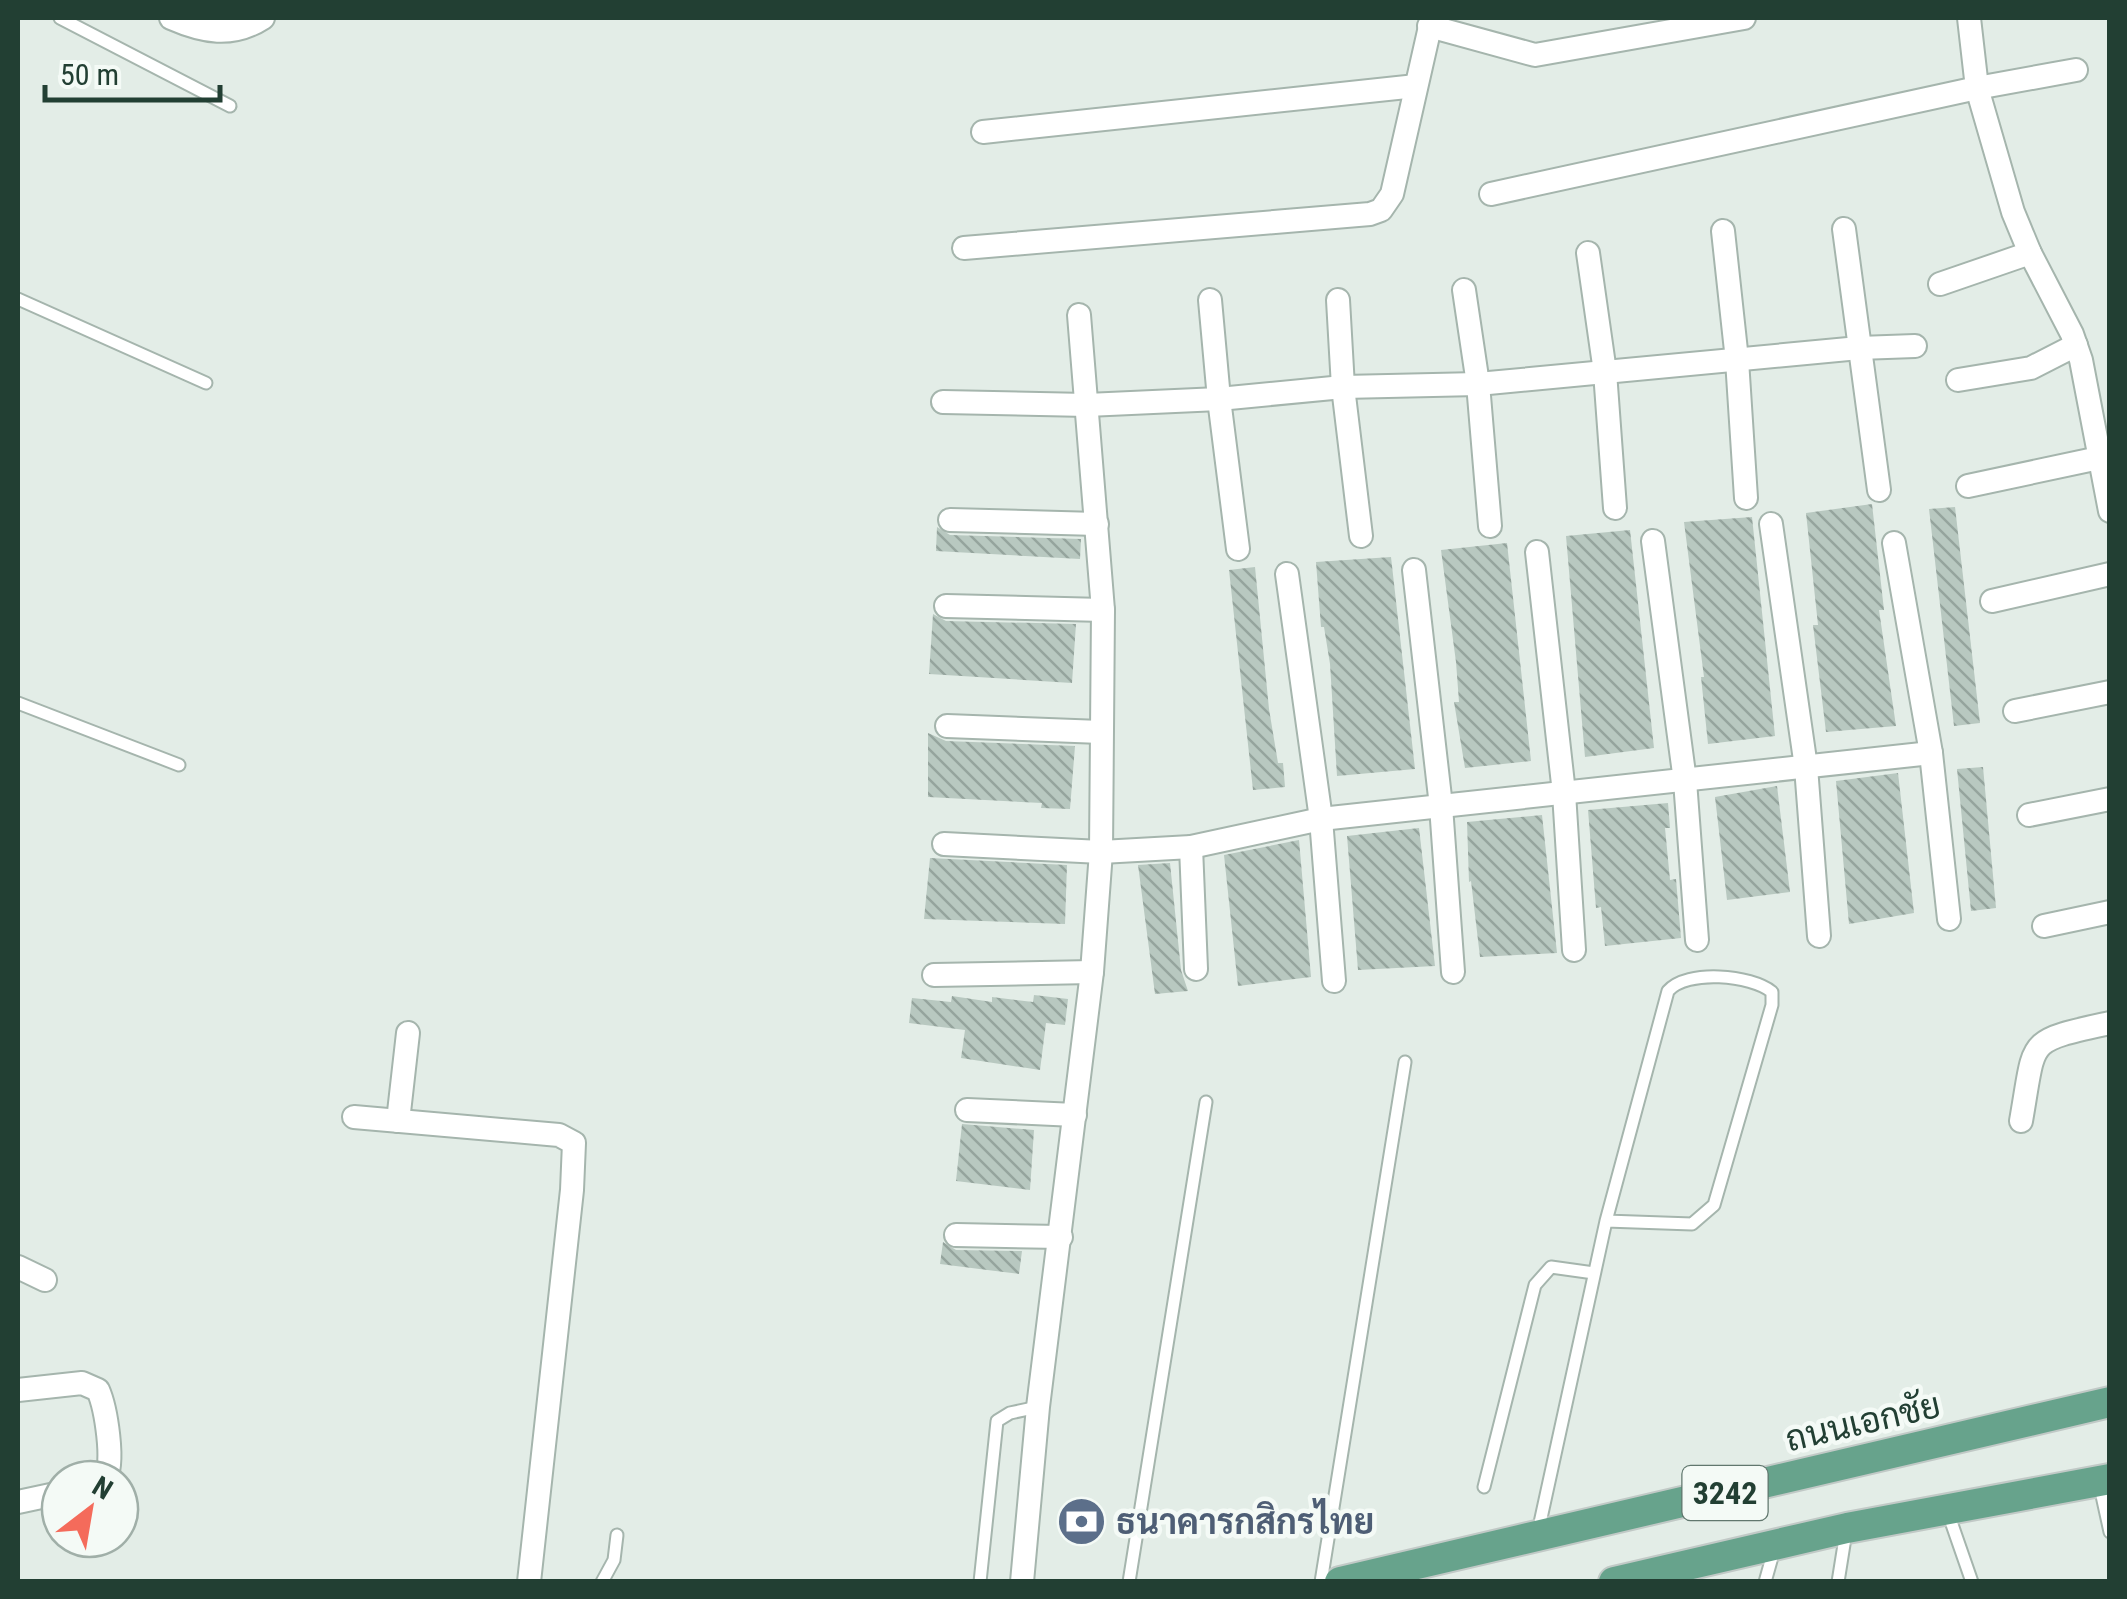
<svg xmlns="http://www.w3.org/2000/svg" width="2127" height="1599" viewBox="0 0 2127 1599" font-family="'Roboto Condensed',Sarabun,sans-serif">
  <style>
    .building { fill: url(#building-back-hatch) }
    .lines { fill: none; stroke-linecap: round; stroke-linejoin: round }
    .lane-casing { stroke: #a5b5ad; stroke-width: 15 }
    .street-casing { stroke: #a5b5ad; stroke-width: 26 }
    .primary-casing { stroke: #c1c9c6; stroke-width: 34 }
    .lane { stroke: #fff; stroke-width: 11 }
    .street { stroke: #fff; stroke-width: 22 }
    .primary { stroke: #67a38c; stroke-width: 30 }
    .labels { text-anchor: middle; stroke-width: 9; stroke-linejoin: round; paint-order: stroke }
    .shield { fill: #f4faf6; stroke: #61776e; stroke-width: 2.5 }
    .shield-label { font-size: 32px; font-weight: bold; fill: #223f33 }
    .street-label { font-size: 35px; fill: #223f33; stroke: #f4faf6 }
    .service-label { font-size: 35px; font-weight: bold; fill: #4e5e75; stroke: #f4faf6; text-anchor: start }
  </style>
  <defs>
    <pattern id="building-back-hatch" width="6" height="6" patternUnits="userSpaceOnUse" patternTransform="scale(2.5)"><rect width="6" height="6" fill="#b8c8c0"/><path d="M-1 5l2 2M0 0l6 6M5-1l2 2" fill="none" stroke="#95a49d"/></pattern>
  </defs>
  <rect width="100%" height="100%" fill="#e3ede7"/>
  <!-- building -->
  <g class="building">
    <path d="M1872,504L1884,610H1879L1896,726L1826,732L1813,625H1818L1806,513Z"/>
    <path d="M1955,507L1980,723L1954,726L1929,509Z"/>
    <path d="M1752,517L1775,736L1708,744L1701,677H1704L1684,522Z"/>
    <path d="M937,527L950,535L1081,539L1080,559L936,551Z"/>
    <path d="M1630,530L1654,748L1585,757L1566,536Z"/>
    <path d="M1507,543L1531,761L1465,768L1454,702H1459L1456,662L1441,550Z"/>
    <path d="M1391,557L1415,769L1337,776L1330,664L1324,627H1321L1316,562Z"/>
    <path d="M1255,567L1269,709L1278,763H1283L1285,787L1253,790L1229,570Z"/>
    <path d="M933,614L946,621L1076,624L1072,683L929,674Z"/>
    <path d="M928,733L946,741L1075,746L1070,809L1041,808L1042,803L928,797Z"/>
    <path d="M1983,767L1996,908L1971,911L1957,769Z"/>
    <path d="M1898,773L1914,913L1849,924L1836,781Z"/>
    <path d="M1777,786L1790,892L1727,900L1715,797Z"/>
    <path d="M1668,803L1670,828H1665L1670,880L1676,879L1681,938L1605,946L1601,907L1596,908L1588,810Z"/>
    <path d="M1542,815L1557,953L1480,957L1471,881L1469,882L1467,822Z"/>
    <path d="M1419,828L1435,966L1358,970L1347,836Z"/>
    <path d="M1299,840L1311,977L1238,986L1224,855Z"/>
    <path d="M930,858L1067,865L1065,924L924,919Z"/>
    <path d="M1170,863L1181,970L1188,991L1155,994L1138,865Z"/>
    <path d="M1034,995L1068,999L1065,1025L1046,1023L1040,1070L961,1058L965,1030L909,1023L912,998L951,1002L952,996L992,1002V997L1033,1002Z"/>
    <path d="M962,1124L1034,1130L1030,1190L956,1181Z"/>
    <path d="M943,1242L956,1250L1022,1251L1019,1274L940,1264Z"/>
  </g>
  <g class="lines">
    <defs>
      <g id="lane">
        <path d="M60,18L230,106"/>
        <path d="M18,299L206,383"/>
        <path d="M18,703L179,765"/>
        <path d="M2099,1482L2110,1532"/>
        <path d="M1484,1487L1535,1285L1551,1267L1594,1273"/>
        <path d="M1947,1510L1972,1582"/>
        <path d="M1538,1532L1606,1221L1692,1224L1714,1205L1772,1005V992C1751,975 1687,969 1668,991L1606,1221"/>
        <path d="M602,1582L614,1560L617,1535"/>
        <path d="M980,1582L997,1421L1010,1413L1038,1407"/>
        <path d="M1129,1582L1206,1102"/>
        <path d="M1321,1582L1405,1062"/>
        <path d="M1765,1582L1774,1550"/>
        <path d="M1838,1582L1846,1532"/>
      </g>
      <g id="street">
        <path d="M171,18C203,32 232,38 263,18"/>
        <path d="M1969,18L1977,88L2013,212L2030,253L2072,334L2081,360L2110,511"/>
        <path d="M1429,26L1535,55L1744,18"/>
        <path d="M983,132L1416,86"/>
        <path d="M1491,194L1977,88L2076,70"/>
        <path d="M1844,229L1879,490"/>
        <path d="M1723,231L1737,360L1746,498"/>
        <path d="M964,248L1370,214L1381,210L1392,194L1432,18"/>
        <path d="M1588,253L1605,372L1615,508"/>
        <path d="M1940,284L2030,253"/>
        <path d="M1464,290L1478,384L1490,526"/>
        <path d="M1210,300L1219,399L1238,549"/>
        <path d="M1338,300L1343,387L1361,536"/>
        <path d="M1958,380L2031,368L2076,345"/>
        <path d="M943,402L1087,405L1219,399L1343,387L1478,384L1859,348L1915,346"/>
        <path d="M1968,486L2099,458"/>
        <path d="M950,520L1097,524"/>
        <path d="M1771,524L1806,767L1819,936"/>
        <path d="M1653,541L1685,781L1697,940"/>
        <path d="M1894,543L1931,753L1949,919"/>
        <path d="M1537,552L1564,793L1574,950"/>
        <path d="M1414,570L1441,806L1453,972"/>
        <path d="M1287,574L1321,819L1334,981"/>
        <path d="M1992,601L2110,574"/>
        <path d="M946,606L1103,610"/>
        <path d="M2015,711L2110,692"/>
        <path d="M947,726L1101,732"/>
        <path d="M2029,815L2110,799"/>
        <path d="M944,844L1101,852L1191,847L1321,819L1931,753"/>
        <path d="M1191,847L1196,969"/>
        <path d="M2044,926L2110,912"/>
        <path d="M934,975L1092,972"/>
        <path d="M967,1110L1075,1115"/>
        <path d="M354,1117L559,1135L574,1143L572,1190L529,1582"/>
        <path d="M398,1121L408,1033"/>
        <path d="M2021,1121C2036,1037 2024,1042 2110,1023"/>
        <path d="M956,1235L1061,1237"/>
        <path d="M18,1267L45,1280"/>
        <path d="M18,1390L82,1383L98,1390C106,1408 115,1464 105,1479"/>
        <path d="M18,1502L60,1493"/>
        <path d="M1022,1582L1038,1407L1092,972L1101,852L1103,610L1079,315"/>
      </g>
      <g id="primary">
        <path d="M1340,1582L2110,1402"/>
        <path d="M1614,1582L1847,1528L2110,1479"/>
      </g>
    </defs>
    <!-- lane casing -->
    <use href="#lane" class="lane-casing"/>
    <!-- street casing -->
    <use href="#street" class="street-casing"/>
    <!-- primary casing -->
    <use href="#primary" class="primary-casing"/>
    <!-- lane -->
    <use href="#lane" class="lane"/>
    <!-- street -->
    <use href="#street" class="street"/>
    <!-- primary -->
    <use href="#primary" class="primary"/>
  </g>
  <!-- icons -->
  <defs>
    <symbol id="bank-disc" viewBox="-11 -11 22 22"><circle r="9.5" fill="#5c6f8a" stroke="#f4faf6"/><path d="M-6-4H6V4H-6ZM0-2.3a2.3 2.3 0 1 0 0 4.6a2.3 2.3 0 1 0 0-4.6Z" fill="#fff"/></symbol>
  </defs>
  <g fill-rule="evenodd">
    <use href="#bank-disc" x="1054" y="1494" width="55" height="55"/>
  </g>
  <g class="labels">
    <!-- shield labels -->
    <rect class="shield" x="1682.5" y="1466" width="85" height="54" rx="8"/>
    <g class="shield-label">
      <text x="1725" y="1504">3242</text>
    </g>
    <!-- street labels -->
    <g class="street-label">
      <text transform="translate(1863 1422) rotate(-13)" y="12">ถนนเอกชัย</text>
    </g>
    <!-- service labels -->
    <g class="service-label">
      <text x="1116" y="1534">ธนาคารกสิกรไทย</text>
    </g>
  </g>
  <!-- border -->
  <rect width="2127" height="1599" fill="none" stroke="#223f33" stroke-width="40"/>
  <!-- north arrow -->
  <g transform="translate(90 1509) rotate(31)"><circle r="48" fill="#f4faf6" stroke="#a0afa8" stroke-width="2.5"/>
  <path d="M0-8L18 38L0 25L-18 38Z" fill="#f46b5b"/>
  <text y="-15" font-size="28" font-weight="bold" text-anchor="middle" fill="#223f33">N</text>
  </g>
  <!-- scale -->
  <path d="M45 85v15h175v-15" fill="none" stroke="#223f33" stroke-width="5"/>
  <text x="60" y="85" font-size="30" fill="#223f33" stroke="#f4faf6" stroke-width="8" paint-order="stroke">50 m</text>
</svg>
